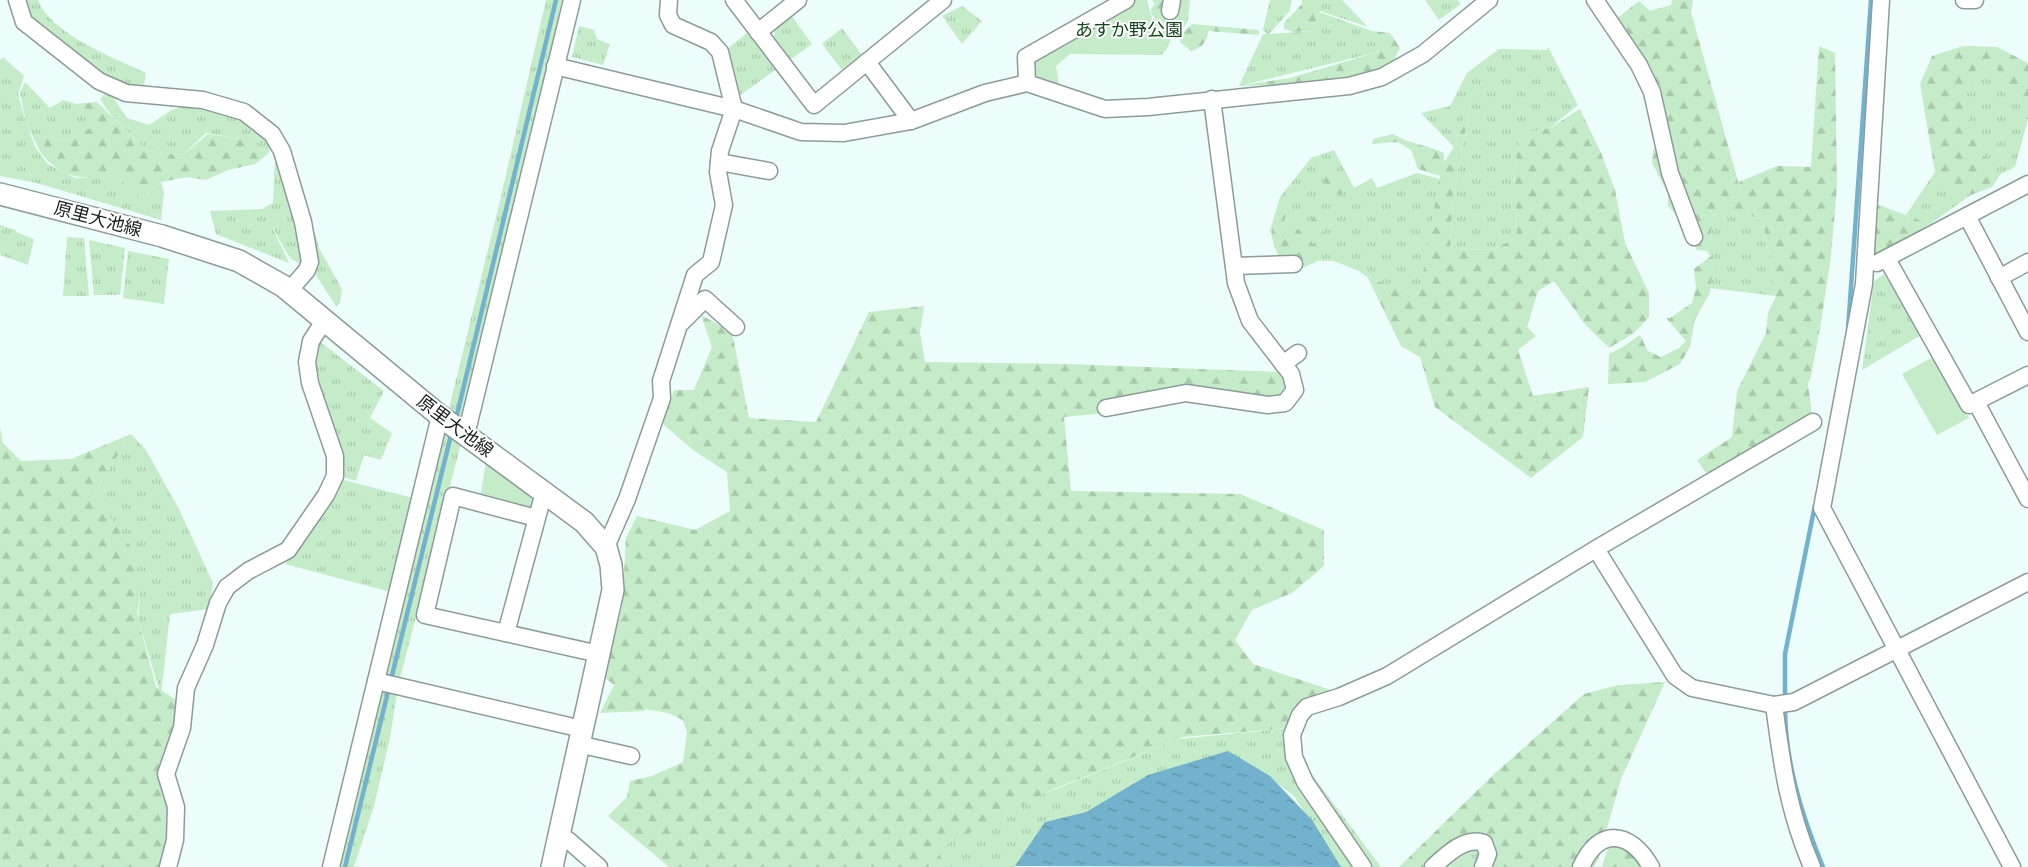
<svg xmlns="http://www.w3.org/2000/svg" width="2028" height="867" viewBox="0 0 2028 867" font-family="Lato,'Noto Sans JP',sans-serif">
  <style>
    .grass { fill: url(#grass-tufts) }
    .forest { fill: url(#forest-firs) }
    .park { fill: #c4ecc8 }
    .water { fill: url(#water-ripples) }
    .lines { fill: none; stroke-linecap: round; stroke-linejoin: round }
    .stream { stroke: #72b2cd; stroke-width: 4.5 }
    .minor-casing { stroke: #8d9b99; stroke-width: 19 }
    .major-casing { stroke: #8d9b99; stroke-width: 24 }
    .minor { stroke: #fff; stroke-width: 16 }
    .major { stroke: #fff; stroke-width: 21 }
    .labels { text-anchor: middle; stroke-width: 4; stroke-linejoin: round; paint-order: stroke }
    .park-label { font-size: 18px; fill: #14461e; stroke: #fff }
    .street-label { font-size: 18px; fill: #181e1d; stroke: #fff }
  </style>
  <defs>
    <pattern id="grass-tufts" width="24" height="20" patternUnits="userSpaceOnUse" patternTransform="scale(1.25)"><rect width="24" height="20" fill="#c4ecc8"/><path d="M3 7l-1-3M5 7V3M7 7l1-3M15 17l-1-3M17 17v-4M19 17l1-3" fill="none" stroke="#a8caab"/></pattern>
    <pattern id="forest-firs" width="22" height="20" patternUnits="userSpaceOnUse" patternTransform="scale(1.25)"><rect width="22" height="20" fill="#c4ecc8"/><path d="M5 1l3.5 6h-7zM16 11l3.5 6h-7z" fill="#a8caab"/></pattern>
    <pattern id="water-ripples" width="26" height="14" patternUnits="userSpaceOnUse" patternTransform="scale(1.25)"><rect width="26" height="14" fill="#72b2cd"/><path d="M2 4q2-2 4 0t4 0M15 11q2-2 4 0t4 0" fill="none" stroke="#5d90a6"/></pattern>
  </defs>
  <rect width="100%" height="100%" fill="#edfdfb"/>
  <!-- grass -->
  <g class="grass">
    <path d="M21,0H38C51,34 114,58 146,73L143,92L126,90L28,21Z"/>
    <path d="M546,0H562L459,451L398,686L390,738L374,806L354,867H336L500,201Z"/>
    <path d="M1178,0H1190L1188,20L1179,36L1173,31Z"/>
    <path d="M1270,0H1292L1289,12L1269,34L1313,31L1316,5L1301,3L1302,0H1342L1368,27L1320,11L1319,12L1372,31L1378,52L1239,86L1263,34H1267L1263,30Z"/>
    <path d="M1425,0H1458L1461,4L1439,20Z"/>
    <path d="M962,6L982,21L962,44L942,16Z"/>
    <path d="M791,15L812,44L790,60L774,37L775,27Z"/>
    <path d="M579,26L594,30L597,39L610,44L603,65L572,57Z"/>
    <path d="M842,28L862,55L842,70L822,44Z"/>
    <path d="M747,33L778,68L739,96L726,50Z"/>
    <path d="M1548,47L1578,105L1550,128L1521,134L1514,168L1517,237L1494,249L1450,250L1453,197L1471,100L1454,147L1421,113L1450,106L1467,73L1499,49L1547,50Z"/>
    <path d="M4,58L24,76L18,94L27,127L20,93L25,82L50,108L63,100L76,104L95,126L72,140L47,138L41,153L28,127L35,147L48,164L75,178L117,176L142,198L161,182L164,192L161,220L37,183L0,176V59Z"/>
    <path d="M1989,60L2020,98L2028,96V119L2015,167L1999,175L1982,153L1964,106L1970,75Z"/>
    <path d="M105,94L113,97L127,118L149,125L170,111L182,106L215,110L245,121L269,143V153L246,140L206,133L183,155L147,151L111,115L100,99Z"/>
    <path d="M1334,150L1354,188L1372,178L1377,188L1417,173L1440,179L1419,295L1368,278L1359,271L1334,261L1280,260L1270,231L1280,197L1311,158Z"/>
    <path d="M275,154L283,171L294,220L304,256L301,265L290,258L270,223L289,263L216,234L210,211L262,209L273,203Z"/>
    <path d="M1935,172L1971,195L1930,224L1906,215Z"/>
    <path d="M1715,213H1746L1763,222L1776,296L1710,288L1714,261L1707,251Z"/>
    <path d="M0,225L16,230V232L34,239L28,265L0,255Z"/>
    <path d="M308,226L316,235L319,248L342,289L340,303L336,306L317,277Z"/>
    <path d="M67,237L84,238L89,296H63Z"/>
    <path d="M89,240L125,248L120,295H94Z"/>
    <path d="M128,251L169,259L164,304L123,298Z"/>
    <path d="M1884,274L1921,335L1862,370L1874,281Z"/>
    <path d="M319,341L384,391L370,418L392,433L381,460L364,455L356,481L340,476L313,360Z"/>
    <path d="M131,434L146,450L179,509L213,583L209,609L170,614L161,696L138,618L140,595L94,493Z"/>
    <path d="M340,479L413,498L391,592L285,564Z"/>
    <path d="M1289,728L1299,757L1381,867H1339L1294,796L1261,771L1148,775L1086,812L1045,822L1015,867H950L933,851L1044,794L1178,739Z"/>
    <path d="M1470,836L1492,867H1428Z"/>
  </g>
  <!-- forest -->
  <g class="forest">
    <path d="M1152,0H1171L1166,18L1170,27L1166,29L1171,35C1171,43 1167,49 1162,55H1153L1147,47L1152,41L1158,39L1155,35L1158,30L1151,26L1152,20L1155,18L1151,14V9L1155,4Z"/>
    <path d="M1672,0H1693L1691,12L1741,192L1739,182L1777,166L1811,167L1819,46L1835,53L1837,186L1831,256L1821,323L1811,376L1808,384L1813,422L1745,463L1706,473L1697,460L1732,437L1737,391L1766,333L1768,313L1776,296L1763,222L1746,213H1715L1707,251L1697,250L1681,220L1668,206V194L1652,163L1653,150L1662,130L1611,23L1639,1L1650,11L1671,5Z"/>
    <path d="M1303,3L1316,4L1318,12L1313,31L1293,32L1284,29V23Z"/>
    <path d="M1192,24L1259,30V35L1208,31C1208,41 1201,49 1191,51L1180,42L1184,32Z"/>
    <path d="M1372,31L1390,33L1400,48L1391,66L1359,83L1236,86L1290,78L1378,52Z"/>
    <path d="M1963,46L1997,47L2028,63V96L2020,98L1989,60L1970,75L1964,106L1982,153L2000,175L1992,187L1971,195L1935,172L1920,84L1932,56Z"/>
    <path d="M1472,95L1453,197L1450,250L1494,249L1517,237L1514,168L1521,134L1550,128L1580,109L1601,153L1615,190L1625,243L1649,293V317L1634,333L1609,348L1584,323L1554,281L1538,291L1527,327L1536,336L1518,350L1533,396L1589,387L1583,437L1531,478L1435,407L1420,357L1401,346L1368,278L1419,295L1440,176L1418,169L1411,150L1397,142L1372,144L1373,139L1393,134C1409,144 1427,145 1444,153V162L1454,147Z"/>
    <path d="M97,102L147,151L183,155L208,134L246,140L269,153L255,164L228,170L206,180L187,177L161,182L142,198L117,176C83,178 65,182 41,153L47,138L72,140L94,126L76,104Z"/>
    <path d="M1330,173L1342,175L1350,185L1341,195L1325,185L1323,177Z"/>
    <path d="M1874,203L1930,224L1871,260Z"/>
    <path d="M1320,205C1323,226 1326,243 1316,262L1300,269L1287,267C1272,250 1269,236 1275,214L1287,213L1282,222L1299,230L1314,245L1312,219Z"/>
    <path d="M1711,256L1714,261L1710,293L1695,319L1690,347L1680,364L1645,382L1608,384L1609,354L1621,348L1640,335L1648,351L1661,357L1679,348L1686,341L1666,318H1670L1692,303L1696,287L1694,269Z"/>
    <path d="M924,306L920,332L925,362L1067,364L1279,372L1291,377L1295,390L1268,405L1150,395L1154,408L1064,417L1071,491L1240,494L1324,530V566L1292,593L1252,610L1235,640L1253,664L1337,692L1299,703L1289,728L1183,737L1054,789L934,851L950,867H669L608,816L627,797L630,781L652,776L683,762L687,732L683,720L668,713L645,709V711L600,713L614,685L604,677L622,607L626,538L637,516L695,530L730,511L727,472L693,450L663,424L674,390H694L712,347L701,315L732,332L749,418L816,422L869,312Z"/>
    <path d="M0,427L3,443L21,461L71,459L131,434L94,493L135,553L140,595L137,614L156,687L184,705L167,777L176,807L168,867H0Z"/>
    <path d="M1665,682L1621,779L1598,860L1594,867H1492L1491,847L1489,840L1428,867H1399L1493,775L1584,694L1618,685Z"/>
    <path d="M1609,845L1626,847L1641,867H1602Z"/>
  </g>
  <!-- park -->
  <g class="park">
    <path d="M1133,0H1147L1162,55L1070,54L1056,66L1059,84L1027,76L1026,59Z"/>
    <path d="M1933,357L1969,418L1937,435L1902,374Z"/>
    <path d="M486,463L541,499L536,518L479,503Z"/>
  </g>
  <!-- water -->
  <path class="water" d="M1228,751L1270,776L1312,820L1341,867L1015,866L1045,822L1086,812L1148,775Z"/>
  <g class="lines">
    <!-- stream -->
    <g class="stream">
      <path d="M1848,330L1871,0"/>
      <path d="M456,419L556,0"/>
      <path d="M1785,699V654L1815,505"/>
      <path d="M1785,707C1785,763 1802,816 1823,867"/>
      <path d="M345,867L452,431"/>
    </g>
    <defs>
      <g id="minor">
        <path d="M17,0L24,22L99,81L126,93L203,100L244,112L272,134L282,151L303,222L310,262L307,270L289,291"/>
        <path d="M734,0L814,105L943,0"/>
        <path d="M1595,0L1639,65L1652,92L1670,173L1694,237"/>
        <path d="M1881,0L1864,284L1822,508L2012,867"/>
        <path d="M1964,0H1975"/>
        <path d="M1170,11L1172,0"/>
        <path d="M758,32L798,0"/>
        <path d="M867,62L911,121"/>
        <path d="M555,66L734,109L801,132L844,133L911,121L985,93L1027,83L1105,109L1148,107L1349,86L1382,77L1423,54L1489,0"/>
        <path d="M1027,83L1026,57L1126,0"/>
        <path d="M719,162L769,171"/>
        <path d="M1967,216L2028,332"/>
        <path d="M1887,259L1969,405L2028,375"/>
        <path d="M1877,263L2028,184"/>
        <path d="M1234,266L1294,264"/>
        <path d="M1999,278L2028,262"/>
        <path d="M681,323L705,299L736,327"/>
        <path d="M1283,364L1298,353"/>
        <path d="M1976,402L2028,499"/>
        <path d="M1106,408L1186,393L1268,405L1285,403L1295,390L1291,374L1250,321L1236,283L1212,99"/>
        <path d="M466,435L572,0"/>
        <path d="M536,518L453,496L425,615L599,654"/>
        <path d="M606,547L627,499L662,398L661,381L695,275L711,262L724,205L718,172L720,151L734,109L720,52L711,42L673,25L668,15L669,0"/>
        <path d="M1596,549L1675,676L1692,688L1774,705L1794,702L2028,582"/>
        <path d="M506,633L544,492"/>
        <path d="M376,681L582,729"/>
        <path d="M1774,705C1782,765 1788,811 1812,867"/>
        <path d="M578,744L631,756"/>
        <path d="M558,837L568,840L599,867"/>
        <path d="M168,867L175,840L176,807L166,774L182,728L186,688L205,645L218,603L227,587L248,571L288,550L326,495L335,476V456L310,383L307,362L311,341L324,321"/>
        <path d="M331,867L440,416"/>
        <path d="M1363,867L1305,782L1294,757L1292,735L1300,715L1307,707L1339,697L1387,676L1599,547L1813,422"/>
        <path d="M1433,867C1446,855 1465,836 1484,843L1488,854L1483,867"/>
        <path d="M1581,867C1599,827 1630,830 1651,867"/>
      </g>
      <path id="major" d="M0,194L162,236L239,261L283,286L440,416L584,522L606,547L611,565L613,590L552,867"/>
    </defs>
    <!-- minor casing -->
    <use href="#minor" class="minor-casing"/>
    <!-- major casing -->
    <use href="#major" class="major-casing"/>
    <!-- minor -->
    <use href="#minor" class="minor"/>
    <!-- major -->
    <use href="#major" class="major"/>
  </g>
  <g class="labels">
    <!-- park labels -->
    <g class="park-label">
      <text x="1129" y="36">あすか野公園</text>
    </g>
    <!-- street labels -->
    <g class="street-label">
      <text transform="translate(98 219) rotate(15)" y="6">原里大池線</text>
      <text transform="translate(455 426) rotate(37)" y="6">原里大池線</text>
    </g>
  </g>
</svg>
